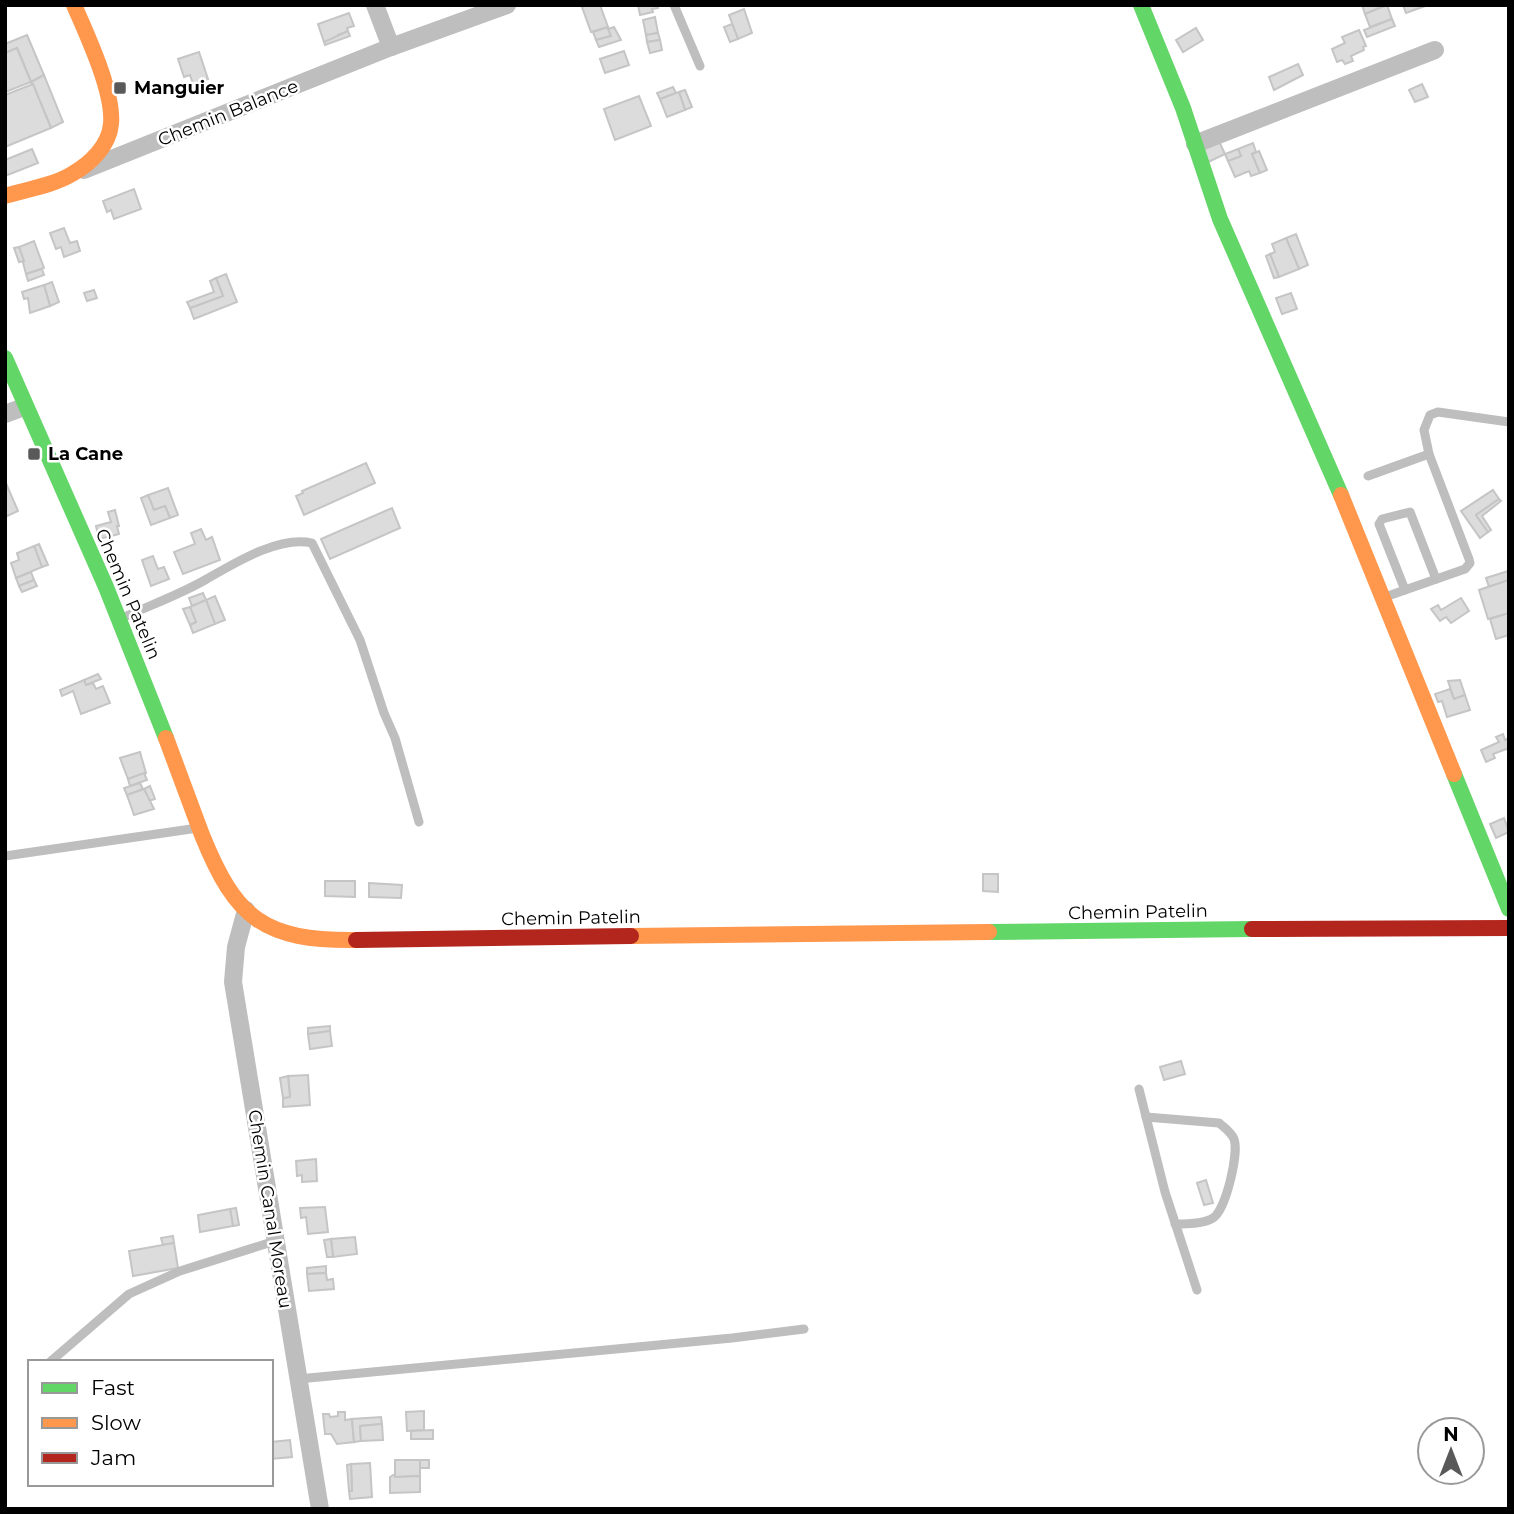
<svg xmlns="http://www.w3.org/2000/svg" width="1514" height="1514" viewBox="0 0 1514 1514" font-family="Montserrat,sans-serif">
  <style>
    .building { fill: #dcdcdc; stroke: #c5c5c5; stroke-width: 2 }
    .lines { fill: none; stroke-linecap: round; stroke-linejoin: round }
    .lane { stroke: #bebebe; stroke-width: 9 }
    .street { stroke: #bebebe; stroke-width: 18 }
    .fast { stroke: #63d668; stroke-width: 16 }
    .slow { stroke: #ff974d; stroke-width: 16 }
    .jam { stroke: #b3261e; stroke-width: 16 }
    .poi-dot { fill: #595959; stroke: #fff; stroke-width: 2.5 }
    .labels { text-anchor: middle; stroke-width: 5; stroke-linejoin: round; paint-order: stroke }
    .poi-label { font-size: 18px; font-weight: bold; fill: #000; stroke: #fff; text-anchor: start }
    .street-label { font-size: 18px; fill: #000; stroke: #fff }
  </style>
  <rect width="100%" height="100%" fill="#fff"/>
  <!-- building -->
  <g class="building">
    <path d="M587,5H600L608,27L591,32L582,7Z"/>
    <path d="M638,5H657L658,8L652,9L653,12L640,15Z"/>
    <path d="M1362,5H1386L1365,14Z"/>
    <path d="M1387,5L1392,19L1370,27L1365,14Z"/>
    <path d="M1403,5H1428L1406,13Z"/>
    <path d="M744,9L752,33L738,39L729,15Z"/>
    <path d="M349,13L354,26L347,28L348,31L338,35L339,37L324,42L318,24Z"/>
    <path d="M655,17L658,33L646,35L643,20Z"/>
    <path d="M1392,19L1395,26L1367,37L1364,30Z"/>
    <path d="M732,24L738,39L730,42L724,27Z"/>
    <path d="M608,27L611,36L596,40L593,32Z"/>
    <path d="M614,27L621,40L599,47L596,40L611,36L608,29Z"/>
    <path d="M1196,28L1203,40L1183,52L1176,40Z"/>
    <path d="M1359,30L1366,46L1363,47L1364,50L1351,56L1353,61L1345,64L1342,60L1337,62L1332,49L1345,43L1342,37Z"/>
    <path d="M348,31L350,36L325,45L324,42Z"/>
    <path d="M658,33L660,40L647,42L646,35Z"/>
    <path d="M27,35L44,75L31,82L17,48L5,53V44Z"/>
    <path d="M660,40L662,50L650,53L647,42Z"/>
    <path d="M17,48L31,82L5,92V53Z"/>
    <path d="M624,51L629,65L605,73L600,59Z"/>
    <path d="M199,52L208,79L193,84L190,75L184,77L178,59Z"/>
    <path d="M1298,64L1303,75L1274,90L1269,77Z"/>
    <path d="M44,75L63,122L51,128L31,82Z"/>
    <path d="M33,84L51,128L5,147V95Z"/>
    <path d="M1422,84L1428,97L1415,102L1409,90Z"/>
    <path d="M673,87L676,93L660,99L657,93Z"/>
    <path d="M685,90L692,107L685,110L679,92Z"/>
    <path d="M679,92L685,110L667,117L660,99Z"/>
    <path d="M639,96L651,126L615,140L604,109Z"/>
    <path d="M1218,139L1225,154L1206,163L1200,146Z"/>
    <path d="M1253,143L1256,152L1252,154L1260,173L1251,176L1249,171L1235,177L1228,161L1241,156L1238,149Z"/>
    <path d="M32,149L38,163L5,176V160Z"/>
    <path d="M1238,149L1241,156L1228,161L1225,154Z"/>
    <path d="M1259,151L1267,170L1260,173L1252,154Z"/>
    <path d="M134,189L141,209L114,219L111,210L107,212L103,201Z"/>
    <path d="M64,228L70,243L77,241L80,251L64,257L61,247L56,249L50,233Z"/>
    <path d="M1296,234L1308,265L1299,269L1286,238Z"/>
    <path d="M1286,238L1299,269L1279,277L1270,254L1275,252L1272,244Z"/>
    <path d="M34,241L44,268L26,274L19,247Z"/>
    <path d="M19,247L24,261L19,262L14,248Z"/>
    <path d="M1270,254L1279,277L1274,278L1266,256Z"/>
    <path d="M42,269L44,275L28,281L26,274Z"/>
    <path d="M226,274L237,302L194,319L190,308L223,296L216,278Z"/>
    <path d="M216,278L223,296L190,308L187,302L214,292L210,281Z"/>
    <path d="M52,282L59,302L50,306L44,285Z"/>
    <path d="M44,285L50,306L30,313L28,298L24,299L22,292Z"/>
    <path d="M94,290L97,298L87,301L84,293Z"/>
    <path d="M1291,293L1297,309L1282,314L1276,298Z"/>
    <path d="M366,463L375,483L304,515L296,496L303,493L302,491Z"/>
    <path d="M5,481L18,511L5,517Z"/>
    <path d="M168,488L178,515L170,518L165,506L154,510L148,495Z"/>
    <path d="M1493,490L1499,499L1476,515L1488,532L1480,538L1461,511Z"/>
    <path d="M148,495L154,510L165,506L170,518L151,525L141,498Z"/>
    <path d="M1499,499L1501,501L1482,516L1491,530L1488,532L1476,515Z"/>
    <path d="M392,508L400,528L330,559L321,539Z"/>
    <path d="M115,510L119,526H117L119,534L99,539L96,526L111,522L108,512Z"/>
    <path d="M201,529L206,540L212,537L220,560L183,574L174,552L195,544L191,533Z"/>
    <path d="M39,544L48,565L42,567L34,546Z"/>
    <path d="M34,546L42,567L16,578L11,563L19,560L17,553Z"/>
    <path d="M153,556L158,569L164,567L169,579L151,586L142,560Z"/>
    <path d="M1508,571L1509,580L1489,587L1486,578Z"/>
    <path d="M31,572L34,580L19,586L16,578Z"/>
    <path d="M34,580L37,586L22,592L19,586Z"/>
    <path d="M1509,580V613L1488,619L1479,590Z"/>
    <path d="M203,593L206,600L192,606L189,598Z"/>
    <path d="M215,596L225,620L215,624L206,600Z"/>
    <path d="M1461,598L1469,611L1451,623L1446,617L1440,621L1431,609L1438,605L1441,610Z"/>
    <path d="M206,600L215,624L193,633L190,625L196,622L190,607Z"/>
    <path d="M190,607L196,622L190,625L183,609Z"/>
    <path d="M1509,613V635L1496,639L1490,619Z"/>
    <path d="M98,674L101,679L86,685L84,680Z"/>
    <path d="M84,680L86,685L93,683L96,689L103,686L110,703L81,714L73,691L62,696L60,690Z"/>
    <path d="M1460,680L1465,695L1454,699L1448,681Z"/>
    <path d="M1450,689L1454,699L1465,695L1470,710L1447,717L1442,701L1438,702L1435,694Z"/>
    <path d="M1503,734L1505,740L1509,738V748L1493,754L1495,758L1486,762L1481,750L1499,742L1496,737Z"/>
    <path d="M140,752L146,773L128,779L120,758Z"/>
    <path d="M144,773L147,780L130,786L128,779Z"/>
    <path d="M140,783L143,789L127,795L124,788Z"/>
    <path d="M150,786L155,799L149,801L144,789Z"/>
    <path d="M144,789L154,809L134,815L127,795Z"/>
    <path d="M1504,818L1509,832L1496,838L1490,824Z"/>
    <path d="M983,874H998V892L983,891Z"/>
    <path d="M325,881H355V897L325,896Z"/>
    <path d="M369,883L402,885L401,898L369,897Z"/>
    <path d="M330,1026V1031L308,1034V1028Z"/>
    <path d="M330,1031L332,1046L310,1049L308,1034Z"/>
    <path d="M1181,1061L1185,1074L1164,1080L1160,1067Z"/>
    <path d="M308,1075L310,1105L283,1107V1098L290,1097L288,1076Z"/>
    <path d="M288,1076L290,1097L283,1098L280,1078Z"/>
    <path d="M316,1159L317,1181L302,1182V1175L297,1176L296,1161Z"/>
    <path d="M1206,1180L1213,1203L1204,1205L1197,1183Z"/>
    <path d="M325,1207L328,1232L308,1234L306,1217L301,1218L300,1208Z"/>
    <path d="M236,1208L239,1225L233,1226L230,1209Z"/>
    <path d="M230,1209L233,1226L200,1232L198,1215Z"/>
    <path d="M173,1236L174,1243L163,1245L161,1238Z"/>
    <path d="M355,1237L357,1254L333,1257L331,1239Z"/>
    <path d="M331,1239L333,1257H327L324,1240Z"/>
    <path d="M174,1243L178,1268L133,1276L129,1251Z"/>
    <path d="M326,1266V1273L307,1274V1268Z"/>
    <path d="M326,1273L327,1280L333,1279L334,1289L309,1291L307,1274Z"/>
    <path d="M424,1411V1430L407,1431L406,1412Z"/>
    <path d="M338,1412H345V1420L352,1419L354,1442L337,1444L331,1434H325L323,1414H329L330,1417L338,1416Z"/>
    <path d="M381,1417L382,1424L360,1426L361,1441L354,1442L352,1419Z"/>
    <path d="M382,1424L383,1440L361,1441L360,1426Z"/>
    <path d="M433,1430V1439H411V1431Z"/>
    <path d="M290,1440L292,1457L271,1459V1442Z"/>
    <path d="M395,1460H420V1476L395,1477Z"/>
    <rect x="420" y="1460" width="9" height="8"/>
    <path d="M370,1463L372,1497L350,1499L349,1491H352L351,1464Z"/>
    <path d="M351,1464L352,1491H349L347,1465Z"/>
    <path d="M395,1474V1477L420,1476V1492L390,1493V1477Z"/>
  </g>
  <g class="lines">
    <!-- lane -->
    <g class="lane">
      <path d="M674,5L700,66"/>
      <path d="M1429,454L1424,430L1430,415L1438,412L1509,422"/>
      <path d="M1368,476L1429,454L1469,559L1470,563L1465,569L1385,597"/>
      <path d="M1405,590L1379,524L1382,519L1410,512L1436,579"/>
      <path d="M120,619C148,606 179,595 205,580C233,564 279,535 312,543L360,640L384,713L395,738L419,822"/>
      <path d="M5,856L198,828"/>
      <path d="M1139,1089L1165,1192L1197,1290"/>
      <path d="M1146,1117L1219,1123C1225,1128 1231,1132 1234,1139C1239,1153 1226,1210 1213,1218C1204,1224 1186,1224 1175,1224"/>
      <path d="M50,1362L129,1294L180,1271L275,1241"/>
      <path d="M298,1379L732,1338L804,1329"/>
    </g>
    <!-- street -->
    <g class="street">
      <path d="M375,5L391,47"/>
      <path d="M1195,144L1435,50"/>
      <path d="M84,170L391,47L507,5"/>
      <path d="M5,414L24,407"/>
      <path d="M246,910L236,947L233,982L320,1509"/>
    </g>
    <!-- fast -->
    <g class="fast">
      <path d="M1141,5L1183,108L1220,219L1341,495"/>
      <path d="M5,358L106,587L166,738"/>
      <path d="M1454,774L1509,909"/>
      <path d="M989,932L1252,929"/>
    </g>
    <!-- slow -->
    <g class="slow">
      <path d="M5,196C27,189 52,186 72,174C90,164 109,146 111,124C114,92 87,35 74,5"/>
      <path d="M1341,495L1454,774"/>
      <path d="M166,738C178,770 190,803 202,835C236,919 264,941 356,940"/>
      <path d="M631,936L989,932"/>
    </g>
    <!-- jam -->
    <g class="jam">
      <path d="M1252,929L1509,928"/>
      <path d="M356,940L631,936"/>
    </g>
  </g>
  <!-- markers -->
  <g class="poi-dot">
    <rect x="113" y="81" width="14" height="14" rx="3.5"/>
    <rect x="27" y="447" width="14" height="14" rx="3.5"/>
  </g>
  <g class="labels">
    <!-- poi labels -->
    <g class="poi-label">
      <text x="134" y="94">Manguier</text>
      <text x="48" y="460">La Cane</text>
    </g>
    <!-- street labels -->
    <g class="street-label">
      <text transform="translate(228 113) rotate(-22)" y="6">Chemin Balance</text>
      <text transform="translate(128 594) rotate(67)" y="6">Chemin Patelin</text>
      <text transform="translate(1138 912) rotate(-1)" y="6">Chemin Patelin</text>
      <text transform="translate(571 918) rotate(-1)" y="6">Chemin Patelin</text>
      <text transform="translate(270 1209) rotate(81)" y="6">Chemin Canal Moreau</text>
    </g>
  </g>
  <!-- border -->
  <rect width="1514" height="1514" fill="none" stroke="#000000" stroke-width="14"/>
  <!-- legend -->
  <rect x="28" y="1360" width="245" height="126" fill="#ffffff" stroke="#999999" stroke-width="2"/>
  <rect x="42" y="1383" width="35" height="10" fill="#63d668" stroke="#999999" stroke-width="2"/>
  <text x="91" y="1395" font-size="21" fill="#000000">Fast</text>
  <rect x="42" y="1418" width="35" height="10" fill="#ff974d" stroke="#999999" stroke-width="2"/>
  <text x="91" y="1430" font-size="21" fill="#000000">Slow</text>
  <rect x="42" y="1453" width="35" height="10" fill="#b3261e" stroke="#999999" stroke-width="2"/>
  <text x="91" y="1465" font-size="21" fill="#000000">Jam</text>
  <!-- north arrow -->
  <g transform="translate(1451 1451)"><circle r="33" fill="#ffffff" stroke="#999999" stroke-width="2"/>
  <path d="M0-5L12 26L0 18L-12 26Z" fill="#595959"/>
  <text y="-10" font-size="19" font-weight="bold" text-anchor="middle" fill="#000000">N</text>
  </g>
</svg>
